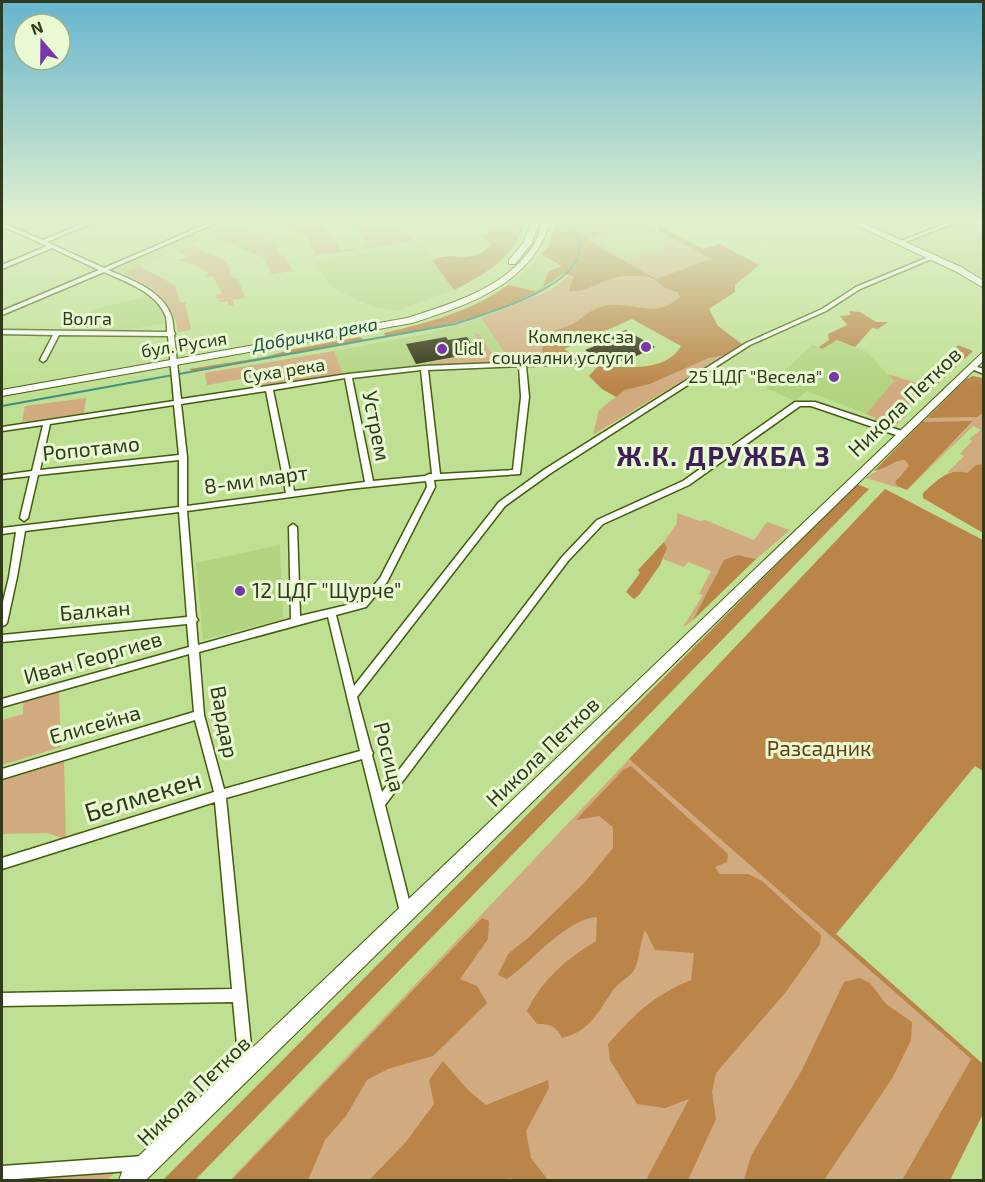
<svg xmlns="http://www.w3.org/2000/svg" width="985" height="1182" viewBox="0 0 985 1182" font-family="'Exo 2',sans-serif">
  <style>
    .built { fill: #b2d481 }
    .green { fill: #d2aa80 }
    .forest { fill: #bb8449 }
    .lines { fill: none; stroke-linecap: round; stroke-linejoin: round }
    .stream { stroke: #3e8f7f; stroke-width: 2 }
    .building { fill: #2a290e }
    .street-casing { stroke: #425c0b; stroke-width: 3 }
    .secondary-casing { stroke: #425c0b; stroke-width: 2 }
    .street { fill: #fff; fill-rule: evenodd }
    .secondary { fill: #fff; fill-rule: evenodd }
    .poi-dot { fill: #7836aa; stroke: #e9fad3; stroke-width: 2 }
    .labels { text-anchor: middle; stroke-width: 6; stroke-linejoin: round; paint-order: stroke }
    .far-street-label { font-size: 18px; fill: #2f3b1c; stroke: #e9fad3 }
    .far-water-label { font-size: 18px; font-style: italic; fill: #24534f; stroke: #e9fad3 }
    .far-poi-label { font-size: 18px; fill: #2f3b1c; stroke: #e9fad3; text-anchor: end }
    .street-label { font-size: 21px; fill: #2f3b1c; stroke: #e9fad3 }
    .poi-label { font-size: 21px; fill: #2f3b1c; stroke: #e9fad3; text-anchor: start }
    .park-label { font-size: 21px; fill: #643f10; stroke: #e9fad3 }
    .near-street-label { font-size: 26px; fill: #2f3b1c; stroke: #e9fad3 }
    .district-label { font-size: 27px; font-weight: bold; letter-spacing: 1.5px; fill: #3e1f57; stroke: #e9fad3 }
  </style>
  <rect width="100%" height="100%" fill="#bfdf92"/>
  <!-- built -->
  <g class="built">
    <path d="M224,222H244L123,273L116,269Z"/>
    <path d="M636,222H643L712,259L656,279L585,239Z"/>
    <path d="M965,222H983V279L909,243Z"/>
    <path d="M422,245L454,290L395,311L371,306L343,293L328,283L316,262Z"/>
    <path d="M541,254L563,266L548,272L543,287L538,292L508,285L529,268Z"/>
    <path d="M148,296L162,311L165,323L110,333H88L93,326L91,310Z"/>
    <path d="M481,318L511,362L424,365L343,374L334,351L430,333Z"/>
    <path d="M837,340L867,352L894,381L866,414L807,391L795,401L766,388L812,345L822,348Z"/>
    <path d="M280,545L283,619L203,640L196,563Z"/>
  </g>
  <!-- green -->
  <g class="green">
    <path d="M272,222H319L327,235H332L340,250L352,248L354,250L313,256L316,255L307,236Z"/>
    <path d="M354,222H378L382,229L393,227L399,236L408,234L413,241L365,249L363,247L368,246Z"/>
    <path d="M232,223L274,241L281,256H285L293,271L266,275L271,273L264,258L215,237L203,236Z"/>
    <path d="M603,233L606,235L593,240L628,260L669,245L661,240L670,237L712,259L656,279L585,239Z"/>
    <path d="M191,245L227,262L233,279L238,278L245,298L232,300L234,305L229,306L227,301L219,302L218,300L234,297L217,299L216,295L222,294L213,276L206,277L208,272L186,261H177L189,257L178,251Z"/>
    <path d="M139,266L175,285L180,303L185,302L191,330L178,332C174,299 151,286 123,273Z"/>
    <path d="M570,275L574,281L570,291C588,293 601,280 620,277C628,276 646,275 653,280C663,286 663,289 677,292L680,298C648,322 633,296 600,307C590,310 581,319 571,324C563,328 554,330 545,334L542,346L548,355L558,360L511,362L481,318L549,291Z"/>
    <path d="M474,333L480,335L495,358L492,362L430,365L429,363L484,352Z"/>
    <path d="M334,351L343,374L262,386L252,377L207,385L205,373Z"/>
    <path d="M725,355L593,435L599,410L625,390L650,384L709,358Z"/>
    <path d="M888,374L933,388C923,396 914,399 904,409L907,415L894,427L874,421L875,418L866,414L894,381Z"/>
    <path d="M86,398L84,413L22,422L25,406Z"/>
    <path d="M983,413V464L976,465L967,473L959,471L947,473L964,456L960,454L972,441L969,439L981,430L973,426L907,490L973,422H922L927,418L977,417Z"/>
    <path d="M905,460L910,466L899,476L897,486L899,488L866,478C871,473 898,461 905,460Z"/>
    <path d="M677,513L700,521L705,520L754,540L767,522L790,530L756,559L738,555L717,572C714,588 699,621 683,627L703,595L699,594L711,571L688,562L684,567L663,559L667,548L664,542L677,523Z"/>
    <path d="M59,692L61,747L2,765V720L23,714V702Z"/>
    <path d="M629,759L971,1059L902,1180H230Z"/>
    <path d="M64,761L66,839L47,833L2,834V781Z"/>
    <path d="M117,1171L107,1180H12Z"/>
  </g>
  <!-- forest -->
  <g class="forest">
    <path d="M509,222H525C515,257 486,274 454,290L432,260C452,250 474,266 490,245L482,234L503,228Z"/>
    <path d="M555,222H633L586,239L656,279L711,259L659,231L658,225L703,249L720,244L759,265L735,285V292L709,309L718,326L742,344L725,355L709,358L650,384L625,390L616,397L602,389L589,376L598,366C624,367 666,373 681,346L632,319L564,349L579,359L558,360L542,351L545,334C554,330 563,328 572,324C581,319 590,310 600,307C631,297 652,322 680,297L677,292C663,289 663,286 653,279C645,275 627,276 619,277C601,280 588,293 569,291L573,277L564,273C515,312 447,326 386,337L384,333C427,323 473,311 508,285L538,292L543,287L548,272L562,266L541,254L549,246Z"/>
    <path d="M849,311L860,312L876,322H888L878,329L872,328L855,347L837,340L822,349L819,347L829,340L828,334L847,325L840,316L851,315Z"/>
    <path d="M360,337L364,340L192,371L189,369L265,357L290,350Z"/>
    <path d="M958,345L973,351L933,388L924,385Z"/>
    <path d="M973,376L983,378V413L977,417L927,418L966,379Z"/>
    <path d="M973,421L907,490L897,486L895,482L909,466L905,460C893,461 886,469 874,471L922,422Z"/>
    <path d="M983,464V533L923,498V493C937,481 948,467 967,473L976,465Z"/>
    <path d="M857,484L869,489L195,1180H163Z"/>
    <path d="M885,489L983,540V771L975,766L836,934L983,1064V1114L950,1180H902L971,1059L629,759Z"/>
    <path d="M664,542L667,548L660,565L639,595L634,599L626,592L640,573L638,570Z"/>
    <path d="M738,555L756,559L693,620L724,560Z"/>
    <path d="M631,766L728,854L727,862L715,867L720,874H748L762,881L821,935L820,944L785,993L716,1073L712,1092L716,1119L688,1180H646L689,1099L665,1108L637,1104L610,1060L608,1044C635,1014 652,996 691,980L694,953L655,950L645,930C640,942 639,963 634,970C630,977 619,982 614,989C598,1011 591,1031 562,1038C556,1026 550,1024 537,1024L527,1011C543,979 565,960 596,941L597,917C566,919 533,961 507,979L498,975L508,954L528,938L585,882L613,848V827L599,816L576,820L624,769Z"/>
    <path d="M482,918L489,921L488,939L460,979L477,986L487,1003L433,1056L388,1069L367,1080L346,1116L325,1140L308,1180H232Z"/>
    <path d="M860,978L870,983L886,1004L912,1022L911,1040L893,1077L824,1180H744L751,1156L802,1070L844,982Z"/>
    <path d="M443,1061L468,1090L486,1105L548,1080L549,1088L526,1131L531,1158L548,1180H515L510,1178L506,1180H369L405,1143L434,1104L429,1080Z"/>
  </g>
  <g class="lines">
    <!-- stream -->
    <path class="stream" d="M2,406L455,324C485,314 589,285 579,242C578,236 570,227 567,222"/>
  </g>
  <!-- building -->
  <g class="building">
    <path d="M626,330L655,347L624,362L607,353L597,357L585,350L595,346L591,344Z"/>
    <path d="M446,337L448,340L467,337L477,353L416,364L406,344Z"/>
  </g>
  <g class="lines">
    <defs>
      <g id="street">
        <path d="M87,222H94L47,242L104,268L211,222H218L108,270C132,280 164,291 172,318C173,322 173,328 174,332L175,334L174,335L181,399L348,374L424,366L574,360L577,362L574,364L526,366L529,397L520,474L434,480L435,487L387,582L366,607L336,615L354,686L499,502L545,469L746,343L822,309L856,287L931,256L936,257L860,289L826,311L750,345L551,473L505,506L357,697L371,749L373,753L372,755L382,792L562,557L597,520L683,481L795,402H815L905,432L906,434L905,436H899L811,406H800L689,485L603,524L568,561L385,805L412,912L410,916L406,918L402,916L400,912L362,759L226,798L253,1065L251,1070L246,1072L241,1070L239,1065L233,1002L2,1006V993L232,989L215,802L2,869V858L214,792L195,720L2,779V769L194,712L189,654L2,707V699L189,647L187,624L2,642V635L187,617L179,512L25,531L17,577L7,623L5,625L2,626V606L9,577L16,532L2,534V528L179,507V460L38,475L28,518L24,521L20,518L30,476L2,479V475L32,471L43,425L2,431V427L174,401L168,336L59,335L46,360L43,362L40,360L53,335L2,334V330L167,332C167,327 167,322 166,317C157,292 126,282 104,272L2,315V311L99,270L52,248L2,269V265L47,246L2,226V223L43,240ZM519,366L521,397L513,470L440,474L428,370ZM421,370L432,474H429L425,476L373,481L352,378ZM345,378L365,482L294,491L273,390ZM266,391L286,493L187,506V457L181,404ZM174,405L179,455L40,470L50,424ZM426,481L427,487L380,578L360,602L300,616L297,527L293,524L289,527L291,619L198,645L196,622L198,620L196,617L187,511L349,489ZM328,617L360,751L224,789L204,715L199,652Z"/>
        <path d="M950,222H957L903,243L898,242Z"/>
        <path d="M971,365L984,369V374L969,368V366Z"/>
        <path d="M143,1156L148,1158L150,1163L148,1168L143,1170L2,1180V1166Z"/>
      </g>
      <g id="secondary">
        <path d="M531,222H539L532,243L515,264H509V260L524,242Z"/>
        <path d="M542,222H550C532,284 468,305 412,323L2,396V390L407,318C452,304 508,287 534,244C538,238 540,229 542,222Z"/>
        <path d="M850,222H861L961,267L984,281V288L955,271Z"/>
        <path d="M984,351V360L146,1180H119L122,1172Z"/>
      </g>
    </defs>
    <!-- street casing -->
    <use href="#street" class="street-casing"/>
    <!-- secondary casing -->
    <use href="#secondary" class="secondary-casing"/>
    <!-- street -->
    <use href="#street" class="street"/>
    <!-- secondary -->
    <use href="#secondary" class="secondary"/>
  </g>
  <!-- sky -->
  <linearGradient id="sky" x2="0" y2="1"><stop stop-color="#66b4cf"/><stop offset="0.57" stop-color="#e2f1ce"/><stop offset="1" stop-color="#e2f1ce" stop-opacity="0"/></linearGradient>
  <rect width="985" height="388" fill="url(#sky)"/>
  <!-- markers -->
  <g class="poi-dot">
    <circle cx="646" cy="347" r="6"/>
    <circle cx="442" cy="349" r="6"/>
    <circle cx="834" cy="377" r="6"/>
    <circle cx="240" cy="591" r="6"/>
  </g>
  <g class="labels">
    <!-- far-street labels -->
    <g class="far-street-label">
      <text x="87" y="325">Волга</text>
      <text transform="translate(184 345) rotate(-9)" y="6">бул. Русия</text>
      <text transform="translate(284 371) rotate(-9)" y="6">Суха река</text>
    </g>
    <!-- far-water labels -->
    <g class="far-water-label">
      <text transform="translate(315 335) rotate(-10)" y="6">Добричка река</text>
    </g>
    <!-- far-poi labels -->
    <g class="far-poi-label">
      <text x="634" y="343">Комплекс за<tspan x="634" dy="21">социални услуги</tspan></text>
      <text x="454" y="355" text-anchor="start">Lidl</text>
      <text x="822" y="383">25 ЦДГ "Весела"</text>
    </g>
    <!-- street labels -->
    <g class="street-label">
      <text transform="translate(905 402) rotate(-44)" y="7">Никола Петков</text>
      <text transform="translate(376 426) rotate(79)" y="7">Устрем</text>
      <text transform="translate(91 449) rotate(-6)" y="7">Ропотамо</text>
      <text transform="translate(256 480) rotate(-8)" y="7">8-ми март</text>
      <text transform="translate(95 611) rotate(-5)" y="7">Балкан</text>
      <text transform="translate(93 658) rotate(-16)" y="7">Иван Георгиев</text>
      <text transform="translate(224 722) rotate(79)" y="7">Вардар</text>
      <text transform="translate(95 725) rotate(-16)" y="7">Елисейна</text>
      <text transform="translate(543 752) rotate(-44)" y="7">Никола Петков</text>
      <text transform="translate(389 757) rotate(76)" y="7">Росица</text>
      <text transform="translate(194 1091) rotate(-44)" y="7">Никола Петков</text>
    </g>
    <!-- poi labels -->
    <g class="poi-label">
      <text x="252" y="598">12 ЦДГ "Щурче"</text>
    </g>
    <!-- park labels -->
    <g class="park-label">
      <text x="819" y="756">Разсадник</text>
    </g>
    <!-- near-street labels -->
    <g class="near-street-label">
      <text transform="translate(143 796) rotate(-17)" y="9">Белмекен</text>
    </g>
    <!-- district labels -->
    <g class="district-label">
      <text x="724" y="466">Ж.К. ДРУЖБА 3</text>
    </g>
  </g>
  <!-- border -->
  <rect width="985" height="1182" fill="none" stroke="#2f3b1c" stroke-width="6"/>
  <!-- north arrow -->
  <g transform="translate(42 42) rotate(340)"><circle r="28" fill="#e9fad3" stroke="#9fae8a" stroke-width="1.5"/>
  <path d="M0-4.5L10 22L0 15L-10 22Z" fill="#7836aa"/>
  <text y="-9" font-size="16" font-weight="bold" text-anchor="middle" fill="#2f3b1c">N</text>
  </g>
</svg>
